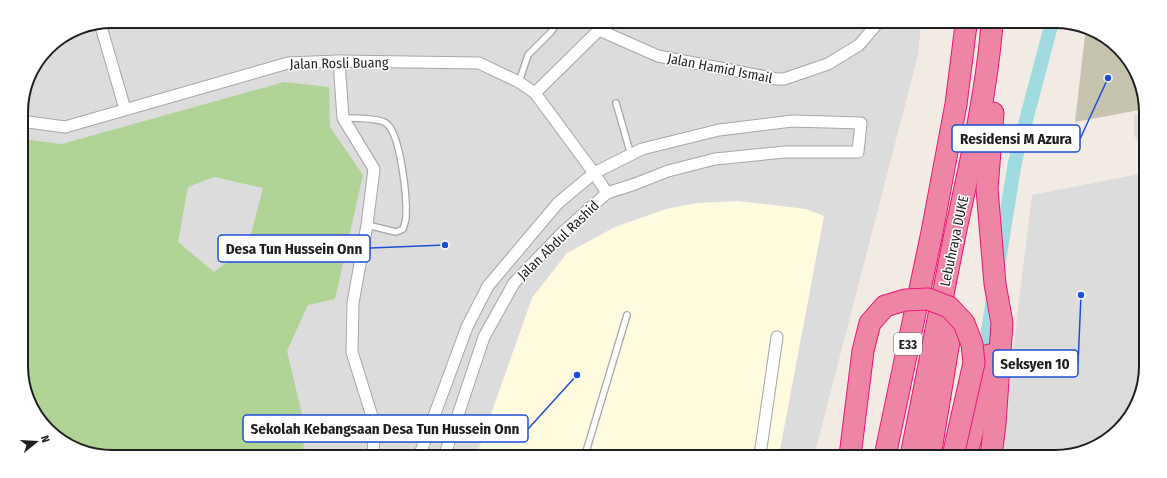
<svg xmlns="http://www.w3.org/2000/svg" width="1167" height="478" viewBox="0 0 1167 478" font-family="'Fira Sans Condensed',sans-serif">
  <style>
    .residential { fill: #dddcdc }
    .education { fill: #fffbdf }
    .construction { fill: #c6c4af }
    .forest { fill: #afd495; fill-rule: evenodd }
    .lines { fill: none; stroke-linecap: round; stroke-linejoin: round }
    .canal { stroke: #a1dbe2; stroke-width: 14 }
    .service-casing { stroke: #a6a6a6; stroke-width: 8 }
    .minor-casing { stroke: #a6a6a6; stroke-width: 13 }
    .motorway-casing { stroke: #eb1577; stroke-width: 23 }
    .service { stroke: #fff; stroke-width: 5.5 }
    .minor { stroke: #fff; stroke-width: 11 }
    .motorway { stroke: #ef85a5; stroke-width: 21 }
    .motorway-bridge-casing { stroke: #eb1577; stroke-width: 23; stroke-linecap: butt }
    .motorway-bridge { stroke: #ef85a5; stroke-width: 21 }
    .labels { text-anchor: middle; stroke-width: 3; stroke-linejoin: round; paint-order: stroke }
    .shield { fill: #fff; stroke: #626262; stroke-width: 1 }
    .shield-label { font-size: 13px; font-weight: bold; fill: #1f1f1f }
    .street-label { font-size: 14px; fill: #1f1f1f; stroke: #fff }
    .rim { fill: none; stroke: #1f1f1f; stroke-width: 2 }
    .leader { fill: none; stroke: #1d4ed8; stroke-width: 1.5 }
    .callout-dot { fill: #1d4ed8; stroke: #fff; stroke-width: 1.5 }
    .callout { fill: #fff; stroke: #1d4ed8; stroke-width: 1.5 }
    .callout-label { font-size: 15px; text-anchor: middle; font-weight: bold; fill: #1f1f1f }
  </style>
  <rect width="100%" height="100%" fill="#f1ebe4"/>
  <!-- residential -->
  <g class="residential">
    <path d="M112,21L921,25L918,55L814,456L83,452L44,426L23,383L21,106L30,72L52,44L78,28Z"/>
    <path d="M1145,113V148L1134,136V114Z"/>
    <path d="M1144,173L1141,395L1110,438L1060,457H1002L1018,308L1032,195Z"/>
  </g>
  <!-- education -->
  <path class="education" d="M738,201L806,209L824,216L779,455L486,454L478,451L532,298L567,253L615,227L666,209L697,203Z"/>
  <!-- construction -->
  <path class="construction" d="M1086,27L1127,57L1145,100V109L1075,122Z"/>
  <!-- forest -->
  <path class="forest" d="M284,82L329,87L330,127L363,175L335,299L308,305L287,351L305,427L303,453L83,452L44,426L23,383L21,139L62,144ZM214,177L263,188L248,246L214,272L178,242L188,187Z"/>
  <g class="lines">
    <!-- canal -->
    <g class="canal">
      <path d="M999,260L1015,162L1051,26"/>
      <path d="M983,363L993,299"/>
    </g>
    <defs>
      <g id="service">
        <path d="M519,82L528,55L551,32L557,23"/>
        <path d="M616,103L631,155"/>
        <path d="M344,118C353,118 378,118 386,123C401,134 407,198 406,217C406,221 404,225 403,229L396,232L367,225"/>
        <path d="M585,455L627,315"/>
      </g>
      <g id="minor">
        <path d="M100,23L125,109"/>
        <path d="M599,30L658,56L777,79H784L828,64L859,45L876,25"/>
        <path d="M339,61L343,118L374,169L367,225L353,303L352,352L375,426L373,453"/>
        <path d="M535,93L599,30L602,25"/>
        <path d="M21,121L65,127L288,63L339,61L479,63L519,82L535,93L594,173L607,193"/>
        <path d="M420,454L467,327L488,286L558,203L594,173L642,149L719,130L792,121L861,123L858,152H785L715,159L668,171L635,184L607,193L562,233L514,283L484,337L445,454"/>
        <path d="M760,455L777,337"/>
      </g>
      <g id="motorway">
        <path d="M885,456L932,232L956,104L966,25"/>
        <path d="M911,456C926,382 940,308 955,234C970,165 986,96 992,25"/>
        <path d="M930,456L951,329V315"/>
        <path d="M966,456L978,411L989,355"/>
        <path d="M991,456L995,424L1002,323L995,284L987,189L993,113"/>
      </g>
    </defs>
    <!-- service casing -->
    <use href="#service" class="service-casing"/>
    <!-- minor casing -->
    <use href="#minor" class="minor-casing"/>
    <!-- motorway casing -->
    <use href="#motorway" class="motorway-casing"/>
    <!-- service -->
    <use href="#service" class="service"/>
    <!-- minor -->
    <use href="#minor" class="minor"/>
    <!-- motorway -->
    <use href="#motorway" class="motorway"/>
    <defs>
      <path id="motorway-bridge" d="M850,456L863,351L870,323L885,306L905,300L928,299L949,307L964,323L972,344L974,363L953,456"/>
    </defs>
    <!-- motorway-bridge casing -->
    <use href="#motorway-bridge" class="motorway-bridge-casing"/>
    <!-- motorway-bridge -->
    <use href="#motorway-bridge" class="motorway-bridge"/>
  </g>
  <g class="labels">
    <!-- shield labels -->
    <rect class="shield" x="894" y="333" width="28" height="22" rx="3"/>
    <g class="shield-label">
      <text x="908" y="349">E33</text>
    </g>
    <!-- street labels -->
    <g class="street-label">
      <text transform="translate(339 63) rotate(-1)" y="5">Jalan Rosli Buang</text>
      <text transform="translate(720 68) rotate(11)" y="5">Jalan Hamid Ismail</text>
      <text transform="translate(558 240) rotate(-44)" y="5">Jalan Abdul Rashid</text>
      <text transform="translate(954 241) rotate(-78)" y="5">Lebuhraya DUKE</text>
    </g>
  </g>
  <!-- crop -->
  <path d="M0 0H1167V478H0ZM112 28H1055A84 84 0 0 1 1139 112V366A84 84 0 0 1 1055 450H112A84 84 0 0 1 28 366V112A84 84 0 0 1 112 28Z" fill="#fff" fill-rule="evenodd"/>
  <path class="rim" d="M112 28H1055A84 84 0 0 1 1139 112V366A84 84 0 0 1 1055 450H112A84 84 0 0 1 28 366V112A84 84 0 0 1 112 28Z"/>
  <!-- callouts -->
  <path class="leader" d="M1108 78L1080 139M445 245L370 248M1081 295L1078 364M577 375L528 429"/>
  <g class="callout-dot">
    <circle cx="1108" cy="78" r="4"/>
    <circle cx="445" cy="245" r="4"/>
    <circle cx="1081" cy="295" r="4"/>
    <circle cx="577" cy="375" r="4"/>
  </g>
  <g class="callout">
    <rect x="952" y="125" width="128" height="27" rx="4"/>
    <rect x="218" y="235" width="152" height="27" rx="4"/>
    <rect x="993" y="350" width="85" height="27" rx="4"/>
    <rect x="243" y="415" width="285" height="27" rx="4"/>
  </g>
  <g class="callout-label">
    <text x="1016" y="144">Residensi M Azura</text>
    <text x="294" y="254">Desa Tun Hussein Onn</text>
    <text x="1035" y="369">Seksyen 10</text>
    <text x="385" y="434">Sekolah Kebangsaan Desa Tun Hussein Onn</text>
  </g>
  <!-- north arrow -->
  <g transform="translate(36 442) rotate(72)" stroke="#ffffff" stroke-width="3" paint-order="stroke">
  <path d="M0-3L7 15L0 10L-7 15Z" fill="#1f1f1f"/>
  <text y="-6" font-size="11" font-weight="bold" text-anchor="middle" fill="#1f1f1f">N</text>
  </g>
</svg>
